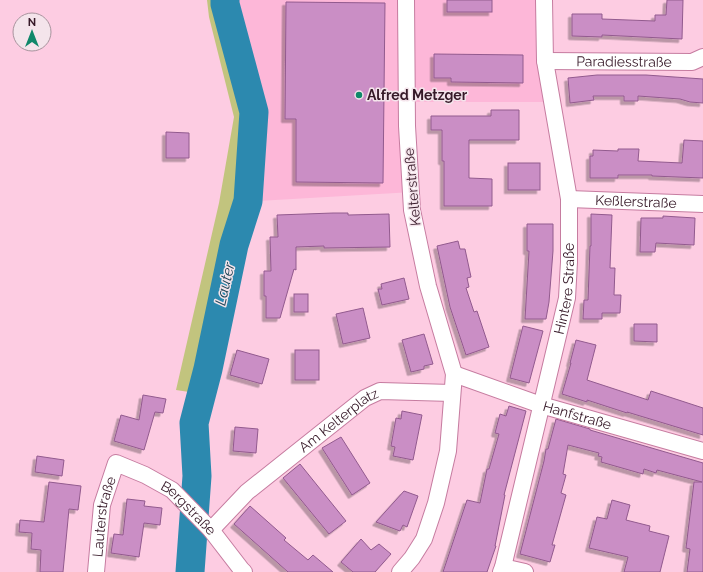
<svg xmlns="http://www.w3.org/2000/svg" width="703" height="572" viewBox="0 0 703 572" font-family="Raleway,sans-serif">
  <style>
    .built { fill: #fdb7d8 }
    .green { fill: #c2c47e }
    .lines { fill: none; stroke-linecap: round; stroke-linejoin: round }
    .river { stroke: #2c89af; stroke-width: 29 }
    .building { fill: #ca8ec5; stroke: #925a8e; filter: url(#shadow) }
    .street-casing { stroke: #c67ca0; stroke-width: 18 }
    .street { stroke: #fff; stroke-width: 16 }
    .poi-dot { fill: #0f886a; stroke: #f4e4eb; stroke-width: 1.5 }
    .labels { text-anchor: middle; stroke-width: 3; stroke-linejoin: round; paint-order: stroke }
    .street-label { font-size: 14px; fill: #361928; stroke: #f4e4eb }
    .poi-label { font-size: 14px; font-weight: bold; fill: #361928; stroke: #f4e4eb; text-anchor: start }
    .water-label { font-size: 15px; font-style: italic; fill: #1c4354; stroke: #f4e4eb }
  </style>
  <defs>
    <filter id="shadow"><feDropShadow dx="-3.5" dy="3.5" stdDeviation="0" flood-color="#0004"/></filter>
  </defs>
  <rect width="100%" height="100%" fill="#fdcce2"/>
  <!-- built -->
  <path class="built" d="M233,0H549L551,102H407L413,192L258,201L263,114Z"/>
  <!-- green -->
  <path class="green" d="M207,0H233L263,114L258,201L209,395L176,390L219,203L234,117L209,17Z"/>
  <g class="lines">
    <!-- river -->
    <path class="river" d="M190,572L197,476L194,423L208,369L234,245L248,201L254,112L225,4V0"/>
  </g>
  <!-- building -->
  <g class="building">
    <rect x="447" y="0" width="45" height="12"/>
    <path d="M667,0H683L682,39L602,35V37L572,36V14H602V19L655,21V15H666Z"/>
    <path d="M286,2L385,3L383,183L296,182V119H285Z"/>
    <path d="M434,54L523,55V83L451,82V78H434Z"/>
    <path d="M597,75H646L703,79V103L690,102L680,99L638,96V101H624V96H593L594,100L570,103L568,78Z"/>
    <path d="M491,110H519V140H469V178L492,179V206H444V161H442V130H431V116H491Z"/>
    <path d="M166,132L189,133V158H166Z"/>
    <path d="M684,140L703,141V178L652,176V175H618V178H590V156H593V150L618,151V149H639L638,161L682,163Z"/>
    <rect x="508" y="163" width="32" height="27"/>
    <path d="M333,213H348V215L389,214L390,247L324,248V246L296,247V270L294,269L280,318H266V296H264V271H271L270,237H278L277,215Z"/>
    <path d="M591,214L612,215L610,268H615L614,295H621L620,313H602V319H583L584,300H588L590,246H591Z"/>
    <path d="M663,216L695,218L694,245L656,243L655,252H640L641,218H663Z"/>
    <path d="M527,224H553V251L549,302L546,319H525L529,251H527Z"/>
    <path d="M458,241L460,249H465L471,277L467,278L469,287L466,288L474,312L477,311L489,347L466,355L450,307L437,246Z"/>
    <path d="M404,278L409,299L382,305L378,289H382L381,284Z"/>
    <rect x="294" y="294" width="14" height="18"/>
    <path d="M363,308L370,338L343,344L336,314Z"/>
    <path d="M634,324H657V342L634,341Z"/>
    <path d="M523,326L543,331L529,383L510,378Z"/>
    <path d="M424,334L433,364L424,366V369L411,372L402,340Z"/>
    <path d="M576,340L596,345L587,380L648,400L651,391L703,408V435L627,412V413L587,400V402L562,394L571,363H570Z"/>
    <path d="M237,350L269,359L262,384L230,375Z"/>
    <rect x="295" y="350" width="24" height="30"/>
    <path d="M143,395L166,399L163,413L155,412L144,450L114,441L121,415L139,420Z"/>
    <path d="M509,406L526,411L504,495H505L495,546H496L487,572H443L467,500L480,503L487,469H489L499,434L495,433L500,414L506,416Z"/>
    <path d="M402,411L422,415L413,460L393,456L395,447L391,446L396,418L401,419Z"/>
    <path d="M556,419L590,429V430L703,463V572H687L690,549L686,548L694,482H702L657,470L656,473L644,469L643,474L601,462L602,457L598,456L599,453L568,445L563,474L566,475L561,493L566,495L552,545H555L550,562L520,554L544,461L546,449H548Z"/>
    <path d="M235,427L258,429L256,453L233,451Z"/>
    <path d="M341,437L370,483L352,495L322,448Z"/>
    <path d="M37,456L64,460L62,476L35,472Z"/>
    <path d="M300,464L346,521L329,534L283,478Z"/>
    <path d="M49,482L81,486L78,510L69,509L63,572H40L41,550L31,549L32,533L19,532L20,520L44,522Z"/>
    <path d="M404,491L418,496L407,527L403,525L400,531L376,522Z"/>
    <path d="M127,499L145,501L144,506L162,508L160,525L144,523L139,557L111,553L114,534L123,535Z"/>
    <path d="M612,500L630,505L626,520L650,526L649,531L669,536L660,572H624L628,557L589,548L597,517L607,519Z"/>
    <path d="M250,506L286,538L284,540L308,560L313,555L333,572H288L234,524Z"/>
    <path d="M361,539L371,550L379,544L391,554L375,572H353L341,562Z"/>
  </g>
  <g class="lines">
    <defs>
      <g id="street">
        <path id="s1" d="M545,61L692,62L703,57"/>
        <path id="s2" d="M569,199L703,204"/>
        <path id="s3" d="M454,374L541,405L703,451"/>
        <path id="s4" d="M211,530L247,492L365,398L380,391L452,393"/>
        <path d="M503,567L525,572"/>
        <path id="s5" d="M96,572L102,505L116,463L145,475L172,490L211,530L241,569L244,572"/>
        <path d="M400,572L412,558L424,539L436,503L448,451L454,374L428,286L412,210L407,126L406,0"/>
        <path id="s6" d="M501,572L503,567L567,298L569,262V199L545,61L544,0"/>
      </g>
    </defs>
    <!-- street casing -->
    <use href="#street" class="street-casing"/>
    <!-- street -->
    <use href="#street" class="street"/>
  </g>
  <!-- markers -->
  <circle class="poi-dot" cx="359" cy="95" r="4"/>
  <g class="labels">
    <!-- street labels -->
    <g class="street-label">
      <text dy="5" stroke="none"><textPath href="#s1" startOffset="79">Paradiesstraße</textPath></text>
      <text transform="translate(412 187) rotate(-95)" y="5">Kelterstraße</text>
      <text dy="5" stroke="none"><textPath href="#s2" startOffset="67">Keßlerstraße</textPath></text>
      <text dy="5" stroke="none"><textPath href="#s6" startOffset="291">Hintere Straße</textPath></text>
      <text dy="5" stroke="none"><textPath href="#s3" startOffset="130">Hanfstraße</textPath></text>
      <text dy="5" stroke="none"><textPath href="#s4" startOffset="169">Am Kelterplatz</textPath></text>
      <text dy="5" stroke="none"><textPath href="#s5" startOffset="198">Bergstraße</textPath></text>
      <text dy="5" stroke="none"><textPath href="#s5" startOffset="56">Lauterstraße</textPath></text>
    </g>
    <!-- poi labels -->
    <g class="poi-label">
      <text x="367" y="100">Alfred Metzger</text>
    </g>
    <!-- water labels -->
    <g class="water-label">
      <text transform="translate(225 284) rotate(-77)" y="5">Lauter</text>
    </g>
  </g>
  <!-- north arrow -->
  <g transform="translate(32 32)"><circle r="19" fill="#f4e4eb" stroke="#a8939d"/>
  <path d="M0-3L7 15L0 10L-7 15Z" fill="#0f886a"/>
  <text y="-6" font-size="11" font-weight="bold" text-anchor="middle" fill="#361928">N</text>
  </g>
</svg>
